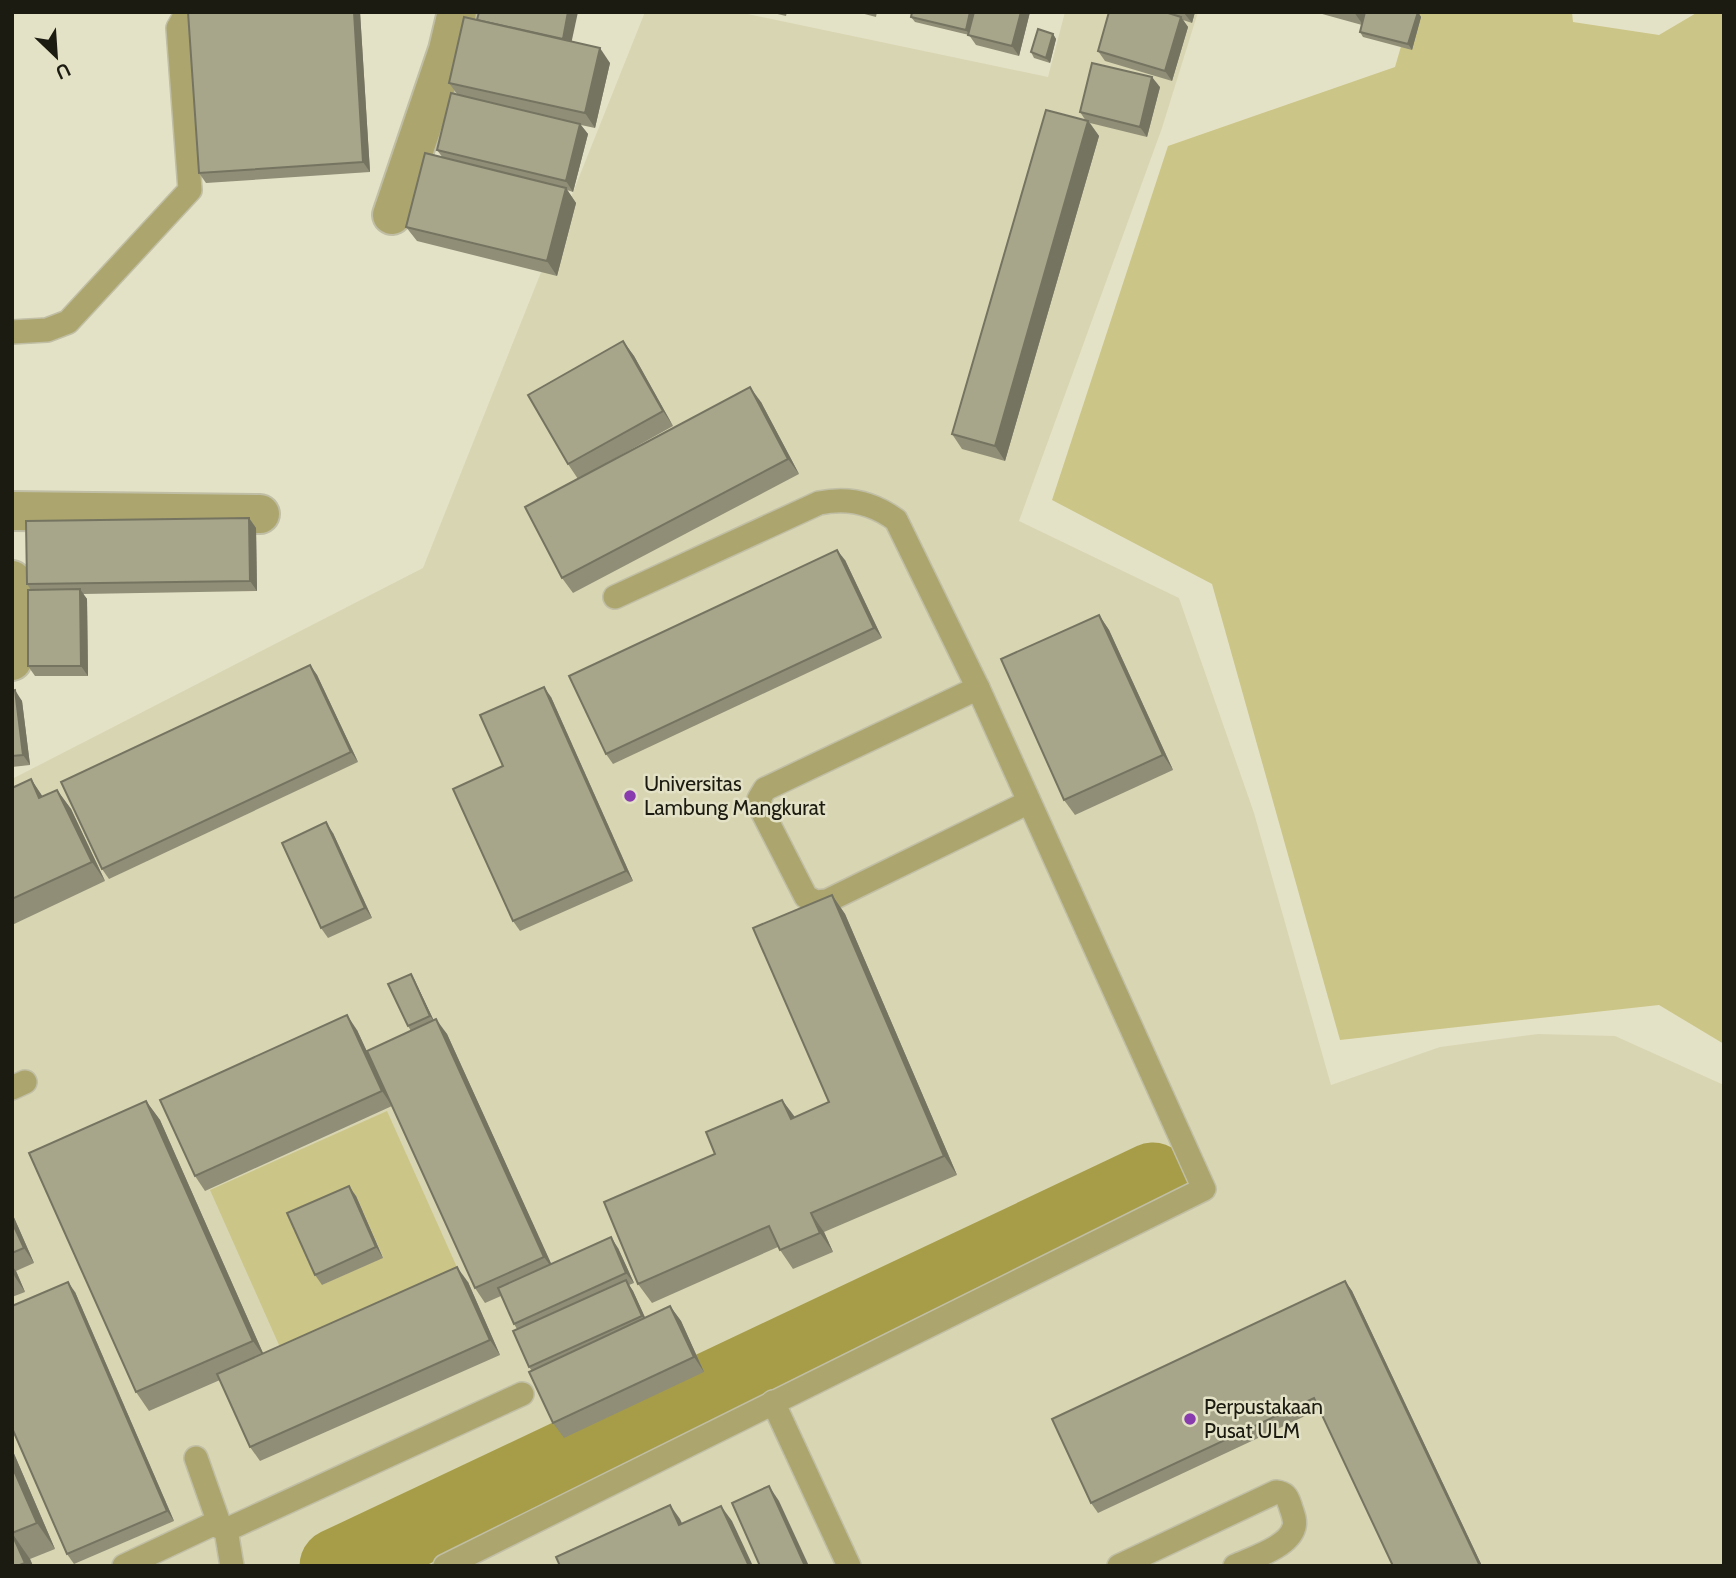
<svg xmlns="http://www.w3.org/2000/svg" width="1736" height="1578" viewBox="0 0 1736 1578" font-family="Cabin,sans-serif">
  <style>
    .built { fill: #d8d5b3 }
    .green { fill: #ccc588; fill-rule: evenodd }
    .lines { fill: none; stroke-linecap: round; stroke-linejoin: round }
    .river { stroke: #a79d48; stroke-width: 75 }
    .service-casing { stroke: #c0bea5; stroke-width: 26 }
    .minor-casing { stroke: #c0bea5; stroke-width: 42 }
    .service { stroke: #aca66e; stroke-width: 23 }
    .minor { stroke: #aca66e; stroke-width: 38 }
    .wall { fill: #908e77 }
    .shaded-wall { fill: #757461 }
    .building { fill: #a7a58a; stroke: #757461; stroke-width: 2 }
    .poi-dot { fill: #883cad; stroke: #e4e2c6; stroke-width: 2.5 }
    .labels { text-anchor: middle; stroke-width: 5; stroke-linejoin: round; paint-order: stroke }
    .poi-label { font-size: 21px; fill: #1c1b11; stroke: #e4e2c6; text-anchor: start }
  </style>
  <rect width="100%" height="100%" fill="#e4e2c6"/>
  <!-- built -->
  <path class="built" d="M645,12H738L1048,77L1065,12H1198L1162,128L1019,521L1179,598L1254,813L1331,1085L1440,1047L1538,1034L1615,1036L1724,1085V1566H12V779L423,568Z"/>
  <!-- green -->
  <g class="green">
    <path d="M1411,12H1572L1573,22L1659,35L1698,12H1724V1044L1659,1005L1340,1040L1212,584L1052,500L1168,146L1395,67Z"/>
    <path d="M387,1111L460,1274L283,1354L210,1190ZM356,1196L383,1257L322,1285Z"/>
  </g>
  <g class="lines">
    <!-- river -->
    <path class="river" d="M337,1566L1153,1180"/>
    <defs>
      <g id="service">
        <path d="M12,332L47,330L68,322L190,190L178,28L187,12"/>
        <path d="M978,688L765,789L759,799L761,809L806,897L816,902L827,901L1029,802"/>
        <path d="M12,1088L25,1082"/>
        <path d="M773,1402L849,1566"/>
        <path d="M196,1458L220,1526"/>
        <path d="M226,1530L522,1394"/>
        <path d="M124,1566L213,1524L226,1530L232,1566"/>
        <path d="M445,1566L1204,1189L978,688L896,520C872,502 847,497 819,503L615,597"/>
        <path d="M1119,1566L1276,1492C1285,1493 1287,1496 1290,1505C1292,1512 1296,1520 1294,1527C1289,1547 1252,1558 1235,1566"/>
      </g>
      <g id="minor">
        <path d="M392,215L448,50L457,12"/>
        <path d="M12,511L260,514"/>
        <path d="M12,580L15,648L12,661"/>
      </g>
    </defs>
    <!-- service casing -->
    <use href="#service" class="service-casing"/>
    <!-- minor casing -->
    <use href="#minor" class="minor-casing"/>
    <!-- service -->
    <use href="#service" class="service"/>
    <!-- minor -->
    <use href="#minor" class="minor"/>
  </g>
  <!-- wall -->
  <g class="wall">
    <path d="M360,12L370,172L206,183L199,173Z"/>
    <path d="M769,12H787L786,16Z"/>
    <path d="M857,12H877L876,17Z"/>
    <path d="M1030,12L1019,56L976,45L969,35L915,22L911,17Z"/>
    <path d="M1109,12H1195L1192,23L1183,20L1188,27L1172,81L1105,61L1098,51Z"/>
    <path d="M1315,12H1418L1421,17L1412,50L1363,37L1360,32L1362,25Z"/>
    <path d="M1053,34L1056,39L1050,63L1034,58L1031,52Z"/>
    <path d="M571,41L610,63L595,128L581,125L588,134L573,192L567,190L576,203L557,276L417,241L406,227L443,158L437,150L457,94L449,83Z"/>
    <path d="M1160,87L1147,137L1090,123L1099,136L1005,461L962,449L952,434L1086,121L1080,112Z"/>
    <path d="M623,341L634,356L673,426L605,464L761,402L799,474L573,593L562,578L578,479L568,464Z"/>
    <path d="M249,518L256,528L257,591L83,594L87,599L88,676H35L28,666L31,590L27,584Z"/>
    <path d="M845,560L882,638L613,764L606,754Z"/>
    <path d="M1099,615L1109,630L1173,770L1075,815L1064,800Z"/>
    <path d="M310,665L317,675L358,762L109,879L102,869Z"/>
    <path d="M12,691L22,701L30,765L12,767Z"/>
    <path d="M551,697L633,881L520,931L513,921Z"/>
    <path d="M31,779L43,797L57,790L71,809L105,881L12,925V788Z"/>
    <path d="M333,833L372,918L328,938L321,928Z"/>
    <path d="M832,895L845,914L957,1175L824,1232L833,1252L793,1269L778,1247L652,1303L638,1284L715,1154L782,1100L795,1117L829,1102Z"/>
    <path d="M414,979L434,1021L447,1034L551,1264L618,1248L634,1283L629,1285L633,1291L645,1318L670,1306L681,1321L704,1372L564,1438L553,1423L532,1371L529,1367L517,1329L514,1324L501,1296L485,1303L475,1288L411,1031L408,1026Z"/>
    <path d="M357,1030L392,1106L205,1191L195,1176Z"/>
    <path d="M146,1101L160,1120L263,1353L468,1282L500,1355L260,1461L250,1447L220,1380L149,1411L136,1392Z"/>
    <path d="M356,1196L383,1258L322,1285L315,1275Z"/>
    <path d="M12,1213L34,1263L16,1271L25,1292L12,1297Z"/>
    <path d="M1345,1281L1352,1291L1482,1566H1393L1320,1409L1098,1513L1091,1503Z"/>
    <path d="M75,1292L174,1521L74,1564L67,1554Z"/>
    <path d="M12,1449L55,1549L30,1559L33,1566H12Z"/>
  </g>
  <!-- shaded-wall -->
  <g class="shaded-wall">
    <path d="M354,12H360L370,172L363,162Z"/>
    <path d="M568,12H578L570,49L563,39Z"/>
    <path d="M970,12H975L970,35L966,30Z"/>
    <path d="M1021,12H1030L1019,56L1012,46Z"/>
    <path d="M1195,12L1192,23L1184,13Z"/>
    <path d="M1354,12H1367L1363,25Z"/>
    <path d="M1418,12L1421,17L1412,50L1408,44Z"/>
    <path d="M1181,17L1188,27L1172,81L1165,71Z"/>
    <path d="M1053,34L1056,39L1050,63L1046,58Z"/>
    <path d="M600,48L610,63L595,128L585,113Z"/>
    <path d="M1152,77L1160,87L1147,137L1140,127Z"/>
    <path d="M1088,121L1099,136L1005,461L995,446Z"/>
    <path d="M580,124L588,134L573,192L566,181Z"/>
    <path d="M566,188L576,203L557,276L547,261Z"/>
    <path d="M623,341L634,356L673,426L663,411Z"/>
    <path d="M750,387L761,402L799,474L788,459Z"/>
    <path d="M249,518L256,528L257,591L250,581Z"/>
    <path d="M837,550L845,560L882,638L874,628Z"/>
    <path d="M80,589L87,599L88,676L81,666Z"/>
    <path d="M1099,615L1109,630L1173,770L1163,755Z"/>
    <path d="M310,665L317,675L358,762L351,752Z"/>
    <path d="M544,687L551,697L633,881L626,871Z"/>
    <path d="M15,690L22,701L30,765L23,755Z"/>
    <path d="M31,779L44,799L39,798Z"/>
    <path d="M57,790L71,809L105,881L92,862Z"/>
    <path d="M326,822L333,833L372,918L365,908Z"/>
    <path d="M832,895L845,914L957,1175L944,1156Z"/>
    <path d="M411,974L414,979L434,1021L430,1016Z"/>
    <path d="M347,1015L357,1030L392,1106L382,1091Z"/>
    <path d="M436,1019L447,1034L555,1272L544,1257Z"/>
    <path d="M782,1100L796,1119H791Z"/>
    <path d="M146,1101L160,1120L266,1360L253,1341Z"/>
    <path d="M349,1186L356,1196L383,1258L376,1247Z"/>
    <path d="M12,1213L34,1263L24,1248L12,1222Z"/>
    <path d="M811,1213L824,1232L833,1252L820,1233Z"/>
    <path d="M611,1237L618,1248L634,1283L626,1273Z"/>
    <path d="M12,1266L16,1271L25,1292L15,1277L12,1271Z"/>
    <path d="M457,1267L468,1282L500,1355L490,1340Z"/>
    <path d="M626,1280L633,1291L649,1326L642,1316Z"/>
    <path d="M1345,1281L1352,1291L1482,1566H1480Z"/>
    <path d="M68,1282L75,1292L174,1521L167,1511Z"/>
    <path d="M670,1306L681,1321L704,1372L694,1357Z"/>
    <path d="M12,1449L55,1549L37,1523L12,1466Z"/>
    <path d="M769,1486L779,1501L809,1566H805Z"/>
    <path d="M670,1505L680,1519L690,1540L679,1525Z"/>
    <path d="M721,1506L732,1521L753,1566H749Z"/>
    <path d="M12,1533L30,1559L33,1566H27L25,1563Z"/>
  </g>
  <!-- building -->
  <g class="building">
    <path d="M188,12H354L363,162L199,173Z"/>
    <path d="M479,12H568L563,39L477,20Z"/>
    <path d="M912,12H970L966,30L911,17Z"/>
    <path d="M974,12H1021L1012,46L968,35Z"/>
    <path d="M1109,12H1165L1181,17L1165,71L1098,51Z"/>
    <path d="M1365,12H1418L1408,44L1360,32Z"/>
    <path d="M464,17L600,48L585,113L449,83Z"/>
    <path d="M1038,29L1053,34L1046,58L1031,52Z"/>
    <path d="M1092,63L1152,77L1140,127L1080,112Z"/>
    <path d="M451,93L580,124L566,181L437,150Z"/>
    <path d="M1046,110L1088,121L995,446L952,434Z"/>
    <path d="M425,153L566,188L547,261L406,227Z"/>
    <path d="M623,341L663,411L568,464L528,395Z"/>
    <path d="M750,387L788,459L562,578L525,507Z"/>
    <path d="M249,518L250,581L27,584L26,521Z"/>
    <path d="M837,550L874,628L606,754L569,676Z"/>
    <path d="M80,589L81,666H28V590Z"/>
    <path d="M1099,615L1163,755L1064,800L1001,659Z"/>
    <path d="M310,665L351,752L102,869L61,782Z"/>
    <path d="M544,687L626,871L513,921L453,789L503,766L480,715Z"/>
    <path d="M15,690L23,755L12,756V691Z"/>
    <path d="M31,779L39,798L57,790L92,862L12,899V788Z"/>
    <path d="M326,822L365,908L321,928L282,843Z"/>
    <path d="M832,895L944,1156L811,1213L820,1233L780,1250L769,1226L638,1284L604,1202L715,1154L706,1132L782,1100L791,1119L829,1102L753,928Z"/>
    <path d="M411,974L430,1016L408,1026L388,984Z"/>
    <path d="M347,1015L382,1091L195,1176L160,1100Z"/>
    <path d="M436,1019L544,1257L475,1288L367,1051Z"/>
    <path d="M146,1101L253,1341L136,1392L29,1153Z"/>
    <path d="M349,1186L376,1247L315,1275L287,1213Z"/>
    <path d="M12,1222L24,1248L12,1253Z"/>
    <path d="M611,1237L626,1273L514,1324L498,1288Z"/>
    <path d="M457,1267L490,1340L250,1447L217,1374Z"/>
    <path d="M626,1280L642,1316L529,1367L513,1331Z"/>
    <path d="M1345,1281L1480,1566H1393L1314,1398L1091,1503L1052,1419Z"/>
    <path d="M68,1282L167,1511L67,1554L12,1428V1306Z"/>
    <path d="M670,1306L694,1357L553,1423L529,1372Z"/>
    <path d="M12,1466L37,1523L12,1533Z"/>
    <path d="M769,1486L805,1566H760L732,1503Z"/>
    <path d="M670,1505L679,1525L721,1506L749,1566H560L556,1557Z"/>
    <path d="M12,1534L25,1563L17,1566H12Z"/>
  </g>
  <!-- markers -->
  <g class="poi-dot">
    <circle cx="630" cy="796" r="7"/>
    <circle cx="1190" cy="1419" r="7"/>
  </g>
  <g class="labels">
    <!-- poi labels -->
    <g class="poi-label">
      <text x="644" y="791">Universitas<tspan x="644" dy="24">Lambung Mangkurat</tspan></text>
      <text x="1204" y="1414">Perpustakaan<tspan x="1204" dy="24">Pusat ULM</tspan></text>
    </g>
  </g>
  <!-- border -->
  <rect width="1736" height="1578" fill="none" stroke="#1c1b11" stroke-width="28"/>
  <!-- north arrow -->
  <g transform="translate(56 56) rotate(155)" stroke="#e4e2c6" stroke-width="5" paint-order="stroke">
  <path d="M0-5L12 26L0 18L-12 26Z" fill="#1c1b11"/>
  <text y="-10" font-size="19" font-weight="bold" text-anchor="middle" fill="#1c1b11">U</text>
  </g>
</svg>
